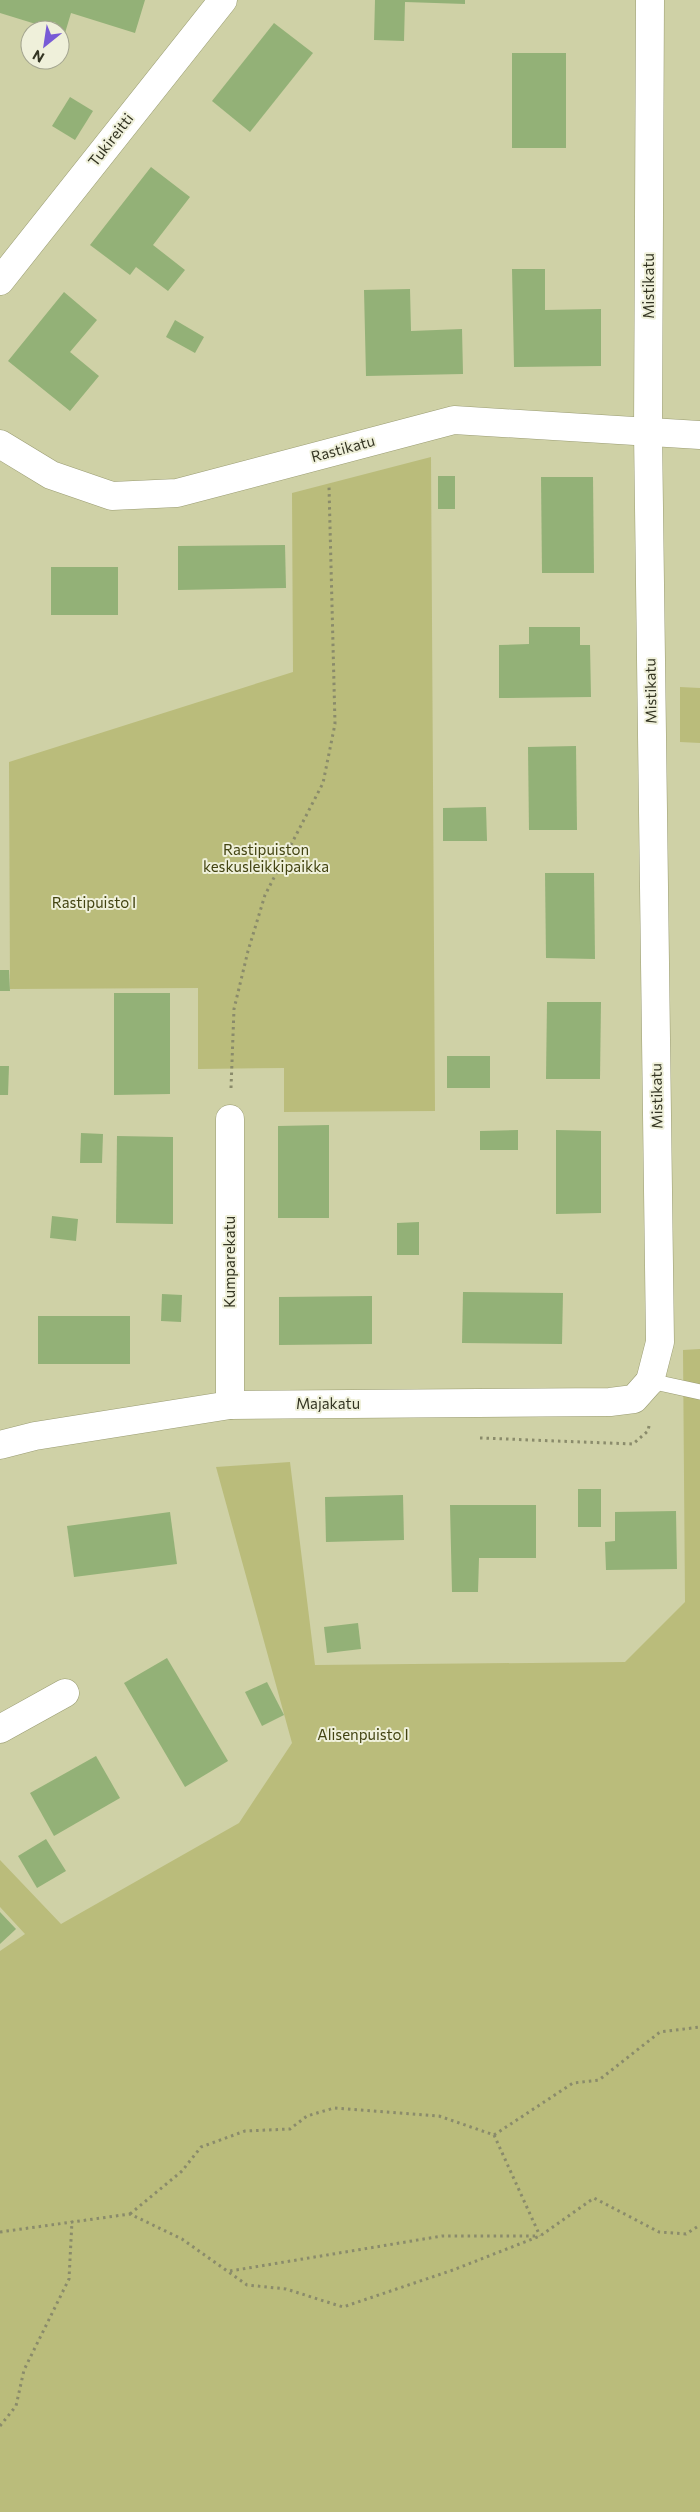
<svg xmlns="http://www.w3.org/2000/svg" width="700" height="2512" viewBox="0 0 700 2512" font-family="Commissioner,sans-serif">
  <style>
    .green { fill: #babc7b }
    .building { fill: #93b177 }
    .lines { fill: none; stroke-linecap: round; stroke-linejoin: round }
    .service-casing { stroke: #9a9c72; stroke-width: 16 }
    .minor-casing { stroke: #9a9c72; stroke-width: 29 }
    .tertiary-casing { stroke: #9a9c72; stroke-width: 29 }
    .path { stroke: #8a8b6b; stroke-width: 3; stroke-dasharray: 2.5 4; stroke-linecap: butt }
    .service { stroke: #fff; stroke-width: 15 }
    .minor { stroke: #fff; stroke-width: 28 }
    .tertiary { stroke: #fff; stroke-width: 28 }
    .labels { text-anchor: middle; stroke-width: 4; stroke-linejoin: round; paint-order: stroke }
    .street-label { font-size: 15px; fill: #333422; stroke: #eff0da }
    .park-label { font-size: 15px; fill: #424311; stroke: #eff0da }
  </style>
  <rect width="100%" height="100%" fill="#cfd1a6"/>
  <!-- green -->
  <g class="green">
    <path d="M431,457L435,1111L284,1112V1068L198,1069V988L10,989L9,762L293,672L292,493Z"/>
    <path d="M680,687L700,688V743L680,742Z"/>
    <path d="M700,1349V2512H0V1951L25,1934L0,1907V1860L61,1924L239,1823L292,1743L216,1467L290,1462L315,1665L625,1662L685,1602L683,1350Z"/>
  </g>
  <!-- building -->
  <g class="building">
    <path d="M0,0H145L135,33L71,13L65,33L0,13Z"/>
    <path d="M375,0H465V4L405,2L404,41L374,40Z"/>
    <path d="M274,23L313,53L250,132L212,101Z"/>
    <rect x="512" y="53" width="54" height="95"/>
    <path d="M70,97L93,111L75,140L52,126Z"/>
    <path d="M151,167L190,197L153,245L185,270L168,291L136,267L130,275L90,245Z"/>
    <path d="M512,269H545V310L601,309V366L514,367Z"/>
    <path d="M410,289L411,331L462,329L463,374L366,376L364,290Z"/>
    <path d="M64,292L97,320L70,352L99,376L70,411L8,361Z"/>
    <path d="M175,320L204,337L195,353L166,337Z"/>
    <rect x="438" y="476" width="17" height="33"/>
    <path d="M541,477H593L594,573H542Z"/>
    <path d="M285,545L286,588L178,590V546Z"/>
    <rect x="51" y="567" width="67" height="48"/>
    <path d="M529,627H580V645H590L591,697L499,698V645L529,644Z"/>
    <path d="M576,746L577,830H529L528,747Z"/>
    <path d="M486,807L487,841H443V808Z"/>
    <path d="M545,873H594L595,959L546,958Z"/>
    <path d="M0,970H9L10,991H0Z"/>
    <path d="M114,993H170V1094L114,1095Z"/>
    <path d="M547,1002H601L600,1079H546Z"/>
    <rect x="447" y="1056" width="43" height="32"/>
    <path d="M0,1066H9L8,1095H0Z"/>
    <path d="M329,1125V1218H278V1126Z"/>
    <path d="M518,1130V1150H480V1131Z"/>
    <path d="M556,1130L601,1131V1213L556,1214Z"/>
    <path d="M81,1133L103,1134L102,1163H80Z"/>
    <path d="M117,1136L173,1137V1224L116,1223Z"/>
    <path d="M52,1216L78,1219L76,1241L50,1238Z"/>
    <path d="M419,1222V1255H397V1223Z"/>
    <path d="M463,1292L563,1293L562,1344L462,1343Z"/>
    <path d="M162,1294L182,1295L181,1322L161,1321Z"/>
    <path d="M372,1296V1344L279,1345V1297Z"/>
    <rect x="38" y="1316" width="92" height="48"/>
    <rect x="578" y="1489" width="23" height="38"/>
    <path d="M403,1495L404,1540L326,1542L325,1497Z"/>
    <path d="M450,1505H536V1558H479L478,1592H452Z"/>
    <path d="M676,1511L677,1569L606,1570L605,1542L615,1541V1512Z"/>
    <path d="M170,1512L177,1564L74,1577L67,1526Z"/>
    <path d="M358,1623L361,1649L327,1653L324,1627Z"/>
    <path d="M167,1658L228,1761L185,1787L124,1683Z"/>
    <path d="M267,1682L284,1715L262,1726L245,1692Z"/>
    <path d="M96,1756L120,1798L54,1836L30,1793Z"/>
    <path d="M46,1839L66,1871L37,1888L18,1856Z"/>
    <path d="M0,1912L16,1929L0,1944Z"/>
  </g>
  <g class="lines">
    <defs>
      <path id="service" d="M650,1381L700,1392"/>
      <g id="minor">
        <path d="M0,281L223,0"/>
        <path d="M0,444L51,475L112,496L177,493L454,420L700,435"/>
        <path d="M650,1381L660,1342L648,432L650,0"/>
        <path d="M230,1405V1119"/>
        <path d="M0,1729L65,1693"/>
      </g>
      <path id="tertiary" d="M0,1445L35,1436L230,1405L610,1402L634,1399L650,1381"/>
    </defs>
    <!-- service casing -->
    <use href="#service" class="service-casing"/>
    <!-- minor casing -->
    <use href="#minor" class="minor-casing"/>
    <!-- tertiary casing -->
    <use href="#tertiary" class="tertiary-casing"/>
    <!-- path -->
    <g class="path">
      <path d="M231,1088L234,1009L248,951L265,895L323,783L335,724L329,487"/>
      <path d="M480,1438L633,1444L648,1431L649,1426"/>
      <path d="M494,2135L573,2083L599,2080L660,2032L700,2027"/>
      <path d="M130,2214L182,2171L201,2147L245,2131L290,2129L307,2116L334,2108L439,2116L494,2135L540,2236"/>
      <path d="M0,2232L130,2214L182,2239L247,2285L286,2289L343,2307L453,2270L540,2236L594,2198L659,2232L686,2234L700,2225"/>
      <path d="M230,2271L442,2236H536"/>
      <path d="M0,2426L16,2406L24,2370L69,2279L72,2221"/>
    </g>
    <!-- service -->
    <use href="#service" class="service"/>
    <!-- minor -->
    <use href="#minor" class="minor"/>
    <!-- tertiary -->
    <use href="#tertiary" class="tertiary"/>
  </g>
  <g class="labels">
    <!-- street labels -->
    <g class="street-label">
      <text transform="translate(111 140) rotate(-52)" y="5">Tukireitti</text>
      <text transform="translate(649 286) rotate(-90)" y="5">Mistikatu</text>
      <text transform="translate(343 449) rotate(-15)" y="5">Rastikatu</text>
      <text transform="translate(651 691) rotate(-91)" y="5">Mistikatu</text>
      <text transform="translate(657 1096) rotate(-91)" y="5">Mistikatu</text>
      <text transform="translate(230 1262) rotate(-90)" y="5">Kumparekatu</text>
      <text x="328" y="1409">Majakatu</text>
    </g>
    <!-- park labels -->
    <g class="park-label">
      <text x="266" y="855">Rastipuiston<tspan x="266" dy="17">keskusleikkipaikka</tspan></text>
      <text x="94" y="908">Rastipuisto I</text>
      <text x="363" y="1740">Alisenpuisto I</text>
    </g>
  </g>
  <!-- north arrow -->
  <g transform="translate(45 45) rotate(210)"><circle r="24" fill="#eff0da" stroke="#a4a590"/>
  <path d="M0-4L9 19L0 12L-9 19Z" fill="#785bd6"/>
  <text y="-8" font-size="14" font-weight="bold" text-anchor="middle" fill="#333422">N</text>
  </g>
</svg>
